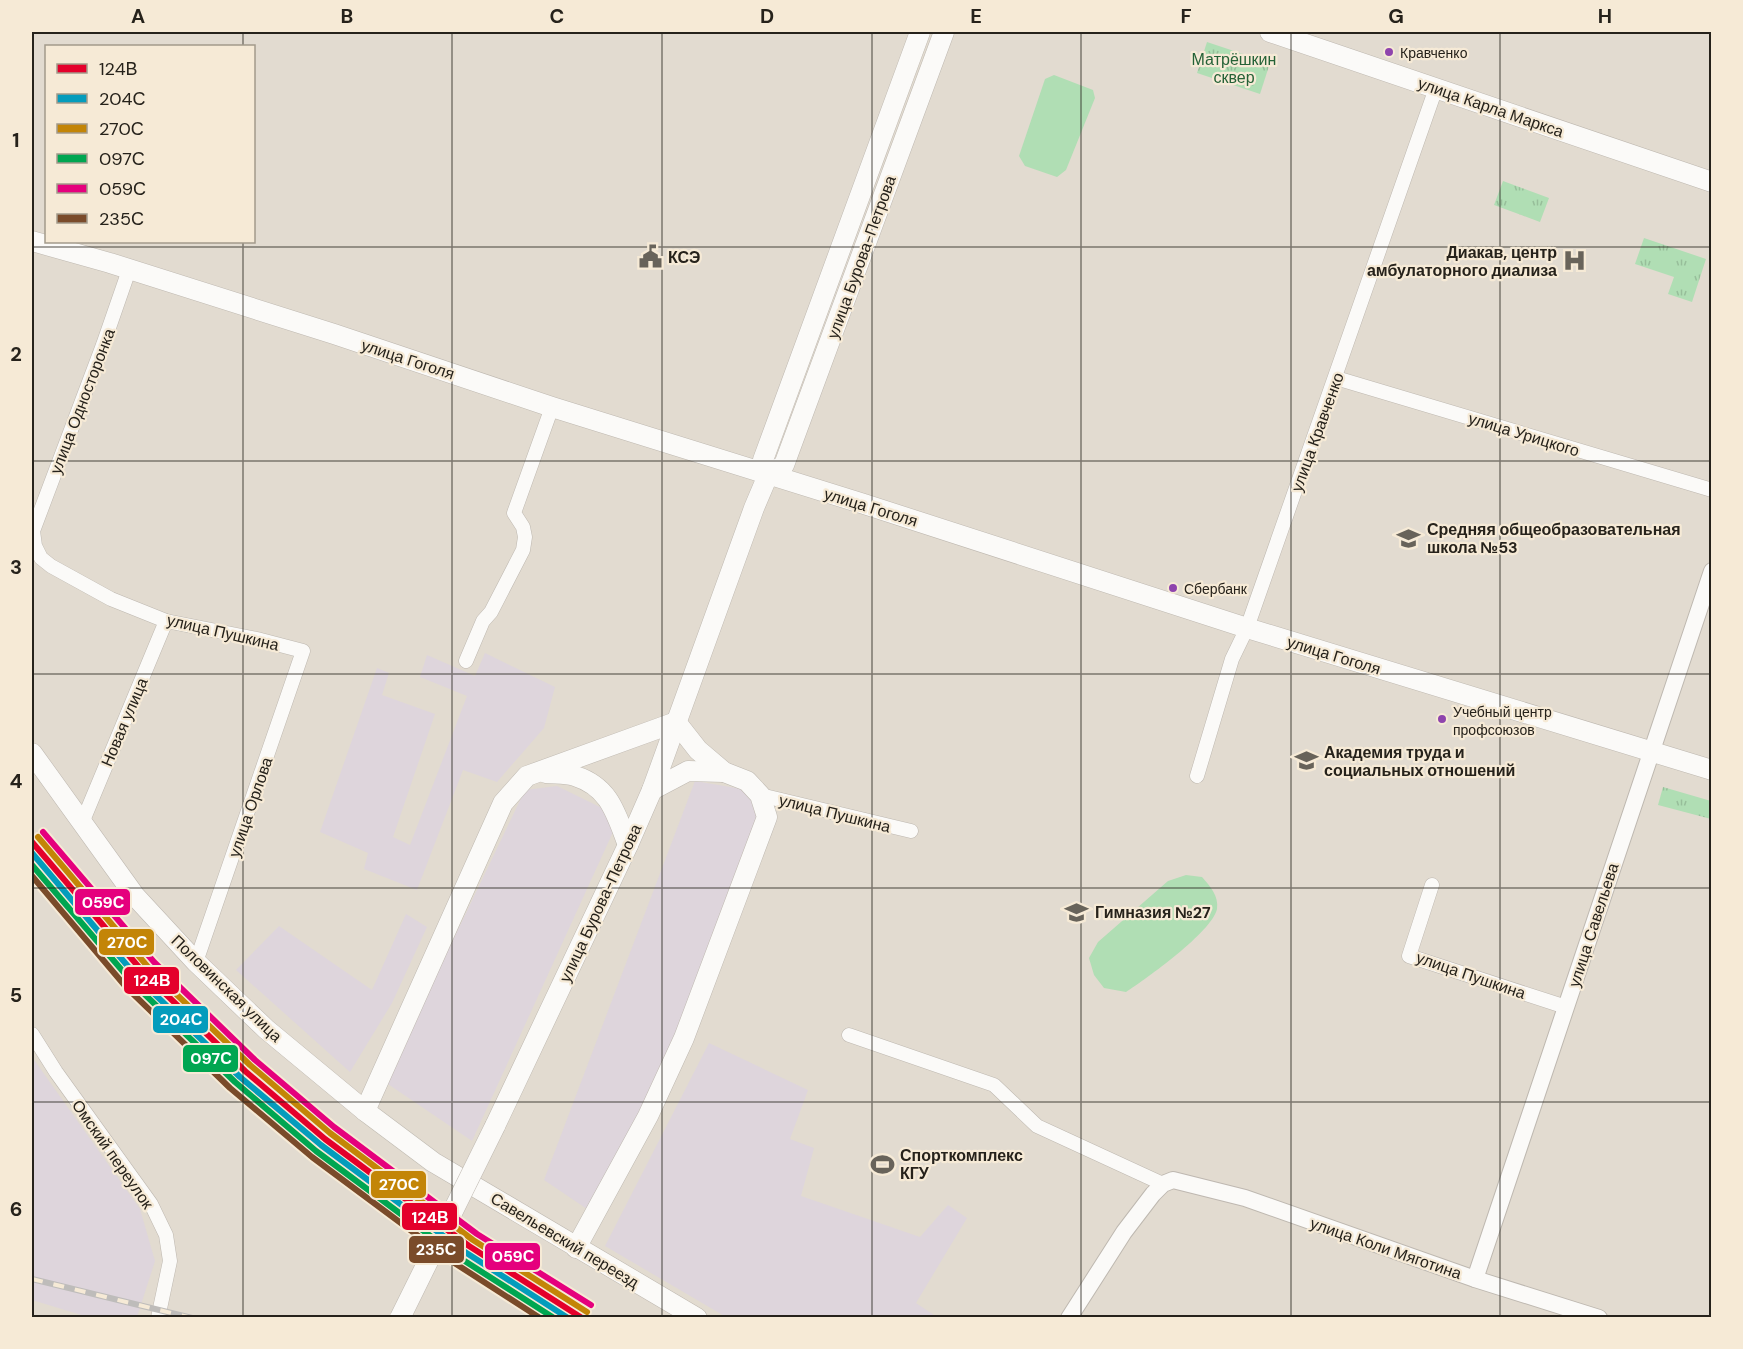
<svg xmlns="http://www.w3.org/2000/svg" width="1743" height="1349" viewBox="0 0 1743 1349" font-family="'DM Sans',sans-serif">
  <style>
    .industrial { fill: #ded5dc }
    .green { fill: #b0deb4 }
    .park { fill: url(#park-tufts) }
    .lines { fill: none; stroke-linecap: round; stroke-linejoin: round }
    .minor-casing { stroke: #beb8b0; stroke-width: 15 }
    .tertiary-casing { stroke: #beb8b0; stroke-width: 18 }
    .secondary-casing { stroke: #beb8b0; stroke-width: 21 }
    .minor { stroke: #fbfaf8; stroke-width: 14 }
    .tertiary { stroke: #fbfaf8; stroke-width: 16 }
    .secondary { stroke: #fbfaf8; stroke-width: 20 }
    .rail-casing { stroke: #bebcba; stroke-width: 6 }
    .rail { stroke: #f6ead6; stroke-width: 4; stroke-dasharray: 11; stroke-linecap: butt }
    .secondary-bridge-casing { stroke: #beb8b0; stroke-width: 21; stroke-linecap: butt }
    .secondary-bridge { stroke: #fbfaf8; stroke-width: 20 }
    .rail-1-casing { stroke: #f6ead6; stroke-width: 10 }
    .rail-2-casing { stroke: #f6ead6; stroke-width: 10 }
    .rail-3-casing { stroke: #f6ead6; stroke-width: 10 }
    .rail-4-casing { stroke: #f6ead6; stroke-width: 10 }
    .rail-5-casing { stroke: #f6ead6; stroke-width: 10 }
    .rail-6-casing { stroke: #f6ead6; stroke-width: 10 }
    .rail-1 { stroke: #e4002b; stroke-width: 6 }
    .rail-2 { stroke: #049cbc; stroke-width: 6 }
    .rail-3 { stroke: #c38507; stroke-width: 6 }
    .rail-4 { stroke: #00a651; stroke-width: 6 }
    .rail-5 { stroke: #e5007d; stroke-width: 6 }
    .rail-6 { stroke: #7a4b2a; stroke-width: 6 }
    .grid { fill: none; stroke: #26221b; stroke-width: 1.5; stroke-opacity: 0.55 }
    .bus-dot { fill: #8e44ad; stroke: #f6ead6; stroke-width: 2 }
    .labels { text-anchor: middle; stroke-width: 4.5; stroke-linejoin: round; paint-order: stroke }
    .bus-label { font-size: 14px; fill: #26221b; stroke: #f6ead6; text-anchor: start }
    .park-label { font-size: 16px; fill: #256237; stroke: #f6ead6 }
    .street-label { font-size: 16px; fill: #26221b; stroke: #f6ead6 }
    .poi-label { font-size: 16px; font-weight: bold; fill: #26221b; stroke: #f6ead6; text-anchor: start }
    .line-badge { stroke: #f6ead6; stroke-width: 2 }
    .badge-label { font-size: 16px; text-anchor: middle; font-weight: bold; fill: #fff }
    .neatline { fill: none; stroke: #26221b; stroke-width: 2 }
    .grid-label { font-size: 20px; text-anchor: middle; font-weight: bold; fill: #26221b }
  </style>
  <defs>
    <pattern id="park-tufts" width="24" height="20" patternUnits="userSpaceOnUse" patternTransform="scale(1.5)"><rect width="24" height="20" fill="#b0deb4"/><path d="M3 7l-1-3M5 7V3M7 7l1-3M15 17l-1-3M17 17v-4M19 17l1-3" fill="none" stroke="#97be9a"/></pattern>
  </defs>
  <rect width="100%" height="100%" fill="#e2dbd0"/>
  <!-- industrial -->
  <g class="industrial">
    <path d="M485,653L555,687L544,728L497,782L463,770L417,890L364,869L368,853L320,832L377,668L389,673L382,695L435,714L393,837L410,845L467,696L420,677L427,655L475,676Z"/>
    <path d="M695,781L742,789L761,811L681,1034L590,1211L544,1180Z"/>
    <path d="M557,786L602,808L613,832L472,1141L385,1082L525,790Z"/>
    <path d="M406,914L427,927L392,1003L350,1072L236,970L279,926L372,990Z"/>
    <path d="M709,1043L808,1090L790,1139L814,1148L801,1196L920,1237L948,1205L967,1218L916,1303L937,1317H726L605,1246Z"/>
    <path d="M32,1057L140,1209L155,1261L137,1317H88L32,1300Z"/>
  </g>
  <!-- green -->
  <g class="green">
    <path d="M1054,75L1093,90L1095,98L1066,170L1057,177L1025,166L1019,156L1045,79Z"/>
    <path d="M1186,875L1202,877C1210,886 1219,896 1217,909C1212,932 1146,979 1126,992L1104,988L1094,975L1089,958L1098,942L1168,881Z"/>
  </g>
  <!-- park -->
  <g class="park">
    <path d="M1207,42L1270,63L1260,94L1197,73Z"/>
    <path d="M1503,181L1549,198L1540,222L1494,205Z"/>
    <path d="M1644,238L1706,259L1692,302L1668,294L1674,277L1635,264Z"/>
    <path d="M1663,787L1711,801V819L1658,805Z"/>
  </g>
  <g class="lines">
    <defs>
      <g id="minor">
        <path d="M129,270L103,345L33,531L35,546L41,558L51,566L111,599L166,621L257,639L303,651L196,962"/>
        <path d="M1336,378L1712,490"/>
        <path d="M466,661L483,621L491,612L523,550L525,537L523,527L514,513L552,407"/>
        <path d="M1197,776L1232,659L1247,628L1436,88"/>
        <path d="M760,795L911,831"/>
        <path d="M82,823L166,621"/>
        <path d="M1432,885L1409,956L1566,1007"/>
        <path d="M32,1034L56,1072L151,1204L166,1235L170,1261L158,1318"/>
        <path d="M849,1035L994,1085L1037,1126L1163,1184"/>
      </g>
      <g id="tertiary">
        <path d="M1475,1279L1712,571"/>
        <path d="M1069,1318L1124,1232L1153,1194L1163,1184L1173,1180L1245,1198L1475,1279L1599,1318"/>
      </g>
      <g id="secondary">
        <path d="M1270,32L1712,182"/>
        <path d="M32,241L110,263L334,334L552,407L864,504L1247,628L1712,770"/>
        <path d="M768,475L763,460L920,32"/>
        <path d="M32,753L135,896L196,962L266,1029L365,1111L433,1162L697,1318"/>
        <path d="M546,773C555,774 566,773 575,776C610,787 616,814 628,845"/>
        <path d="M652,790L688,771L724,772"/>
        <path d="M365,1111L503,803L527,776L676,722"/>
        <path d="M495,1126L628,845L652,790L754,508L768,475L784,465L944,32"/>
        <path d="M576,1248L648,1116L684,1038L767,817L760,795L747,781L724,772L698,750L676,722"/>
      </g>
    </defs>
    <!-- minor casing -->
    <use href="#minor" class="minor-casing"/>
    <!-- tertiary casing -->
    <use href="#tertiary" class="tertiary-casing"/>
    <!-- secondary casing -->
    <use href="#secondary" class="secondary-casing"/>
    <!-- minor -->
    <use href="#minor" class="minor"/>
    <!-- tertiary -->
    <use href="#tertiary" class="tertiary"/>
    <!-- secondary -->
    <use href="#secondary" class="secondary"/>
    <defs>
      <path id="rail" d="M32,1279L192,1318"/>
    </defs>
    <!-- rail casing -->
    <use href="#rail" class="rail-casing"/>
    <!-- rail -->
    <use href="#rail" class="rail"/>
    <defs>
      <path id="secondary-bridge" d="M400,1318L495,1126"/>
    </defs>
    <!-- secondary-bridge casing -->
    <use href="#secondary-bridge" class="secondary-bridge-casing"/>
    <!-- secondary-bridge -->
    <use href="#secondary-bridge" class="secondary-bridge"/>
    <defs>
      <path id="rail-1" d="M32,842L143,972L245,1071L325,1139L469,1246L582,1318"/>
      <path id="rail-2" d="M32,853L137,977L240,1077L321,1145L465,1252L568,1318"/>
      <path id="rail-3" d="M38,837L148,967L250,1065L330,1133L473,1240L587,1312"/>
      <path id="rail-4" d="M32,865L132,982L235,1082L316,1151L460,1258L554,1318"/>
      <path id="rail-5" d="M43,832L154,962L255,1060L334,1127L477,1234L591,1305"/>
      <path id="rail-6" d="M32,876L126,987L230,1088L312,1157L456,1264L540,1318"/>
    </defs>
    <!-- rail-1 casing -->
    <use href="#rail-1" class="rail-1-casing"/>
    <!-- rail-2 casing -->
    <use href="#rail-2" class="rail-2-casing"/>
    <!-- rail-3 casing -->
    <use href="#rail-3" class="rail-3-casing"/>
    <!-- rail-4 casing -->
    <use href="#rail-4" class="rail-4-casing"/>
    <!-- rail-5 casing -->
    <use href="#rail-5" class="rail-5-casing"/>
    <!-- rail-6 casing -->
    <use href="#rail-6" class="rail-6-casing"/>
    <!-- rail-1 -->
    <use href="#rail-1" class="rail-1"/>
    <!-- rail-2 -->
    <use href="#rail-2" class="rail-2"/>
    <!-- rail-3 -->
    <use href="#rail-3" class="rail-3"/>
    <!-- rail-4 -->
    <use href="#rail-4" class="rail-4"/>
    <!-- rail-5 -->
    <use href="#rail-5" class="rail-5"/>
    <!-- rail-6 -->
    <use href="#rail-6" class="rail-6"/>
  </g>
  <!-- grid -->
  <path class="grid" d="M243,32V46M452,32V1318M662,32V1318M872,32V1318M1081,32V1318M1291,32V1318M1500,32V1318M243,242V1318M32,247H1712M32,461H1712M32,674H1712M32,888H1712M32,1102H1712"/>
  <!-- icons -->
  <defs>
    <symbol id="civic-bare" viewBox="-9 -9 18 18"><path d="M-.6-6.5H3V-4.5H.6V-3L4-1V1h2V6H-6V1h2V-1L-.6-3ZM-1.2 2.5V6h2.4V2.5Z" fill="#68635a" stroke="#f6ead6" stroke-width="2.5" paint-order="stroke"/></symbol>
    <symbol id="hospital-bare" viewBox="-9 -9 18 18"><path d="M-5-5h3v3.5h4V-5h3V5h-3V1.5h-4V5h-3Z" fill="#68635a" stroke="#f6ead6" stroke-width="2.5" paint-order="stroke"/></symbol>
    <symbol id="school-bare" viewBox="-9 -9 18 18"><path d="M0-5L7-2L0 1L-7-2ZM-4 1L0 2.5L4 1V4Q0 6-4 4Z" fill="#68635a" stroke="#f6ead6" stroke-width="2.5" paint-order="stroke"/></symbol>
    <symbol id="university-bare" viewBox="-9 -9 18 18"><path d="M0-5L7-2L0 1L-7-2ZM-4 1L0 2.5L4 1V4Q0 6-4 4Z" fill="#68635a" stroke="#f6ead6" stroke-width="2.5" paint-order="stroke"/></symbol>
    <symbol id="stadium-bare" viewBox="-9 -9 18 18"><path d="M0-5a6.5 5 0 1 0 0 10a6.5 5 0 1 0 0-10ZM-3.5-1.8h7v3.6h-7Z" fill="#68635a" stroke="#f6ead6" stroke-width="2.5" paint-order="stroke"/></symbol>
  </defs>
  <g fill-rule="evenodd">
    <use href="#civic-bare" x="634" y="240" width="33" height="33"/>
    <use href="#hospital-bare" x="1558" y="244" width="33" height="33"/>
    <use href="#school-bare" x="1392" y="522" width="33" height="33"/>
    <use href="#university-bare" x="1290" y="744" width="33" height="33"/>
    <use href="#school-bare" x="1060" y="896" width="33" height="33"/>
    <use href="#stadium-bare" x="866" y="1148" width="33" height="33"/>
  </g>
  <!-- markers -->
  <g class="bus-dot">
    <circle cx="1389" cy="52" r="5"/>
    <circle cx="1173" cy="588" r="5"/>
    <circle cx="1442" cy="719" r="5"/>
  </g>
  <g class="labels">
    <!-- bus labels -->
    <g class="bus-label">
      <text x="1400" y="58">Кравченко</text>
      <text x="1184" y="594">Сбербанк</text>
      <text x="1453" y="717">Учебный центр<tspan x="1453" dy="18">профсоюзов</tspan></text>
    </g>
    <!-- park labels -->
    <g class="park-label">
      <text x="1234" y="65">Матрёшкин<tspan x="1234" dy="18">сквер</tspan></text>
    </g>
    <!-- street labels -->
    <g class="street-label">
      <text transform="translate(1491 107) rotate(19)" y="6">улица Карла Маркса</text>
      <text transform="translate(861 257) rotate(-70)" y="6">улица Бурова-Петрова</text>
      <text transform="translate(408 359) rotate(18)" y="6">улица Гоголя</text>
      <text transform="translate(82 401) rotate(-69)" y="6">улица Односторонка</text>
      <text transform="translate(1317 432) rotate(-70)" y="6">улица Кравченко</text>
      <text transform="translate(1524 434) rotate(17)" y="6">улица Урицкого</text>
      <text transform="translate(871 507) rotate(17)" y="6">улица Гоголя</text>
      <text transform="translate(223 632) rotate(13)" y="6">улица Пушкина</text>
      <text transform="translate(1334 655) rotate(17)" y="6">улица Гоголя</text>
      <text transform="translate(124 722) rotate(-67)" y="6">Новая улица</text>
      <text transform="translate(250 807) rotate(-71)" y="6">улица Орлова</text>
      <text transform="translate(835 813) rotate(14)" y="6">улица Пушкина</text>
      <text transform="translate(600 903) rotate(-65)" y="6">улица Бурова-Петрова</text>
      <text transform="translate(1593 925) rotate(-72)" y="6">улица Савельева</text>
      <text transform="translate(1471 975) rotate(19)" y="6">улица Пушкина</text>
      <text transform="translate(227 988) rotate(44)" y="6">Половинская улица</text>
      <text transform="translate(113 1154) rotate(55)" y="6">Омский переулок</text>
      <text transform="translate(565 1240) rotate(31)" y="6">Савельевский переезд</text>
      <text transform="translate(1386 1248) rotate(19)" y="6">улица Коли Мяготина</text>
    </g>
    <!-- poi labels -->
    <g class="poi-label">
      <text x="1557" y="258" text-anchor="end">Диакав, центр<tspan x="1557" dy="18">амбулаторного диализа</tspan></text>
      <text x="668" y="263">КСЭ</text>
      <text x="1427" y="535">Средняя общеобразовательная<tspan x="1427" dy="18">школа №53</tspan></text>
      <text x="1324" y="758">Академия труда и<tspan x="1324" dy="18">социальных отношений</tspan></text>
      <text x="1095" y="918">Гимназия №27</text>
      <text x="900" y="1161">Спорткомплекс<tspan x="900" dy="18">КГУ</tspan></text>
    </g>
  </g>
  <g class="line-badge">
    <rect x="74" y="888" width="57" height="28" rx="6" fill="#e5007d"/>
    <rect x="98" y="928" width="57" height="28" rx="6" fill="#c38507"/>
    <rect x="123" y="966" width="57" height="29" rx="6" fill="#e4002b"/>
    <rect x="152" y="1005" width="57" height="29" rx="6" fill="#049cbc"/>
    <rect x="182" y="1044" width="57" height="29" rx="6" fill="#00a651"/>
    <rect x="370" y="1170" width="57" height="29" rx="6" fill="#c38507"/>
    <rect x="401" y="1202" width="57" height="29" rx="6" fill="#e4002b"/>
    <rect x="408" y="1235" width="57" height="29" rx="6" fill="#7a4b2a"/>
    <rect x="484" y="1242" width="57" height="29" rx="6" fill="#e5007d"/>
  </g>
  <g class="badge-label">
    <text x="103" y="908">059С</text>
    <text x="127" y="948">270С</text>
    <text x="152" y="986">124В</text>
    <text x="181" y="1025">204С</text>
    <text x="211" y="1064">097С</text>
    <text x="399" y="1190">270С</text>
    <text x="430" y="1223">124В</text>
    <text x="436" y="1255">235С</text>
    <text x="513" y="1262">059С</text>
  </g>
  <!-- border -->
  <rect width="1743" height="1349" fill="none" stroke="#f6ead6" stroke-width="66"/>
  <!-- legend -->
  <rect x="45" y="45" width="210" height="198" fill="#f6ead6" stroke="#a39a8b" stroke-width="1.5"/>
  <rect x="57" y="64" width="30" height="9" fill="#e4002b" stroke="#a39a8b" stroke-width="1.5"/>
  <text x="99" y="75" font-size="18" fill="#26221b">124В</text>
  <rect x="57" y="94" width="30" height="9" fill="#049cbc" stroke="#a39a8b" stroke-width="1.5"/>
  <text x="99" y="105" font-size="18" fill="#26221b">204С</text>
  <rect x="57" y="124" width="30" height="9" fill="#c38507" stroke="#a39a8b" stroke-width="1.5"/>
  <text x="99" y="135" font-size="18" fill="#26221b">270С</text>
  <rect x="57" y="154" width="30" height="9" fill="#00a651" stroke="#a39a8b" stroke-width="1.5"/>
  <text x="99" y="165" font-size="18" fill="#26221b">097С</text>
  <rect x="57" y="184" width="30" height="9" fill="#e5007d" stroke="#a39a8b" stroke-width="1.5"/>
  <text x="99" y="195" font-size="18" fill="#26221b">059С</text>
  <rect x="57" y="214" width="30" height="9" fill="#7a4b2a" stroke="#a39a8b" stroke-width="1.5"/>
  <text x="99" y="225" font-size="18" fill="#26221b">235С</text>
  <rect x="33" y="33" width="1677" height="1283" class="neatline"/>
  <g class="grid-label">
    <text x="138" y="23">A</text>
    <text x="347" y="23">B</text>
    <text x="557" y="23">C</text>
    <text x="767" y="23">D</text>
    <text x="976" y="23">E</text>
    <text x="1186" y="23">F</text>
    <text x="1396" y="23">G</text>
    <text x="1605" y="23">H</text>
    <text x="16" y="147">1</text>
    <text x="16" y="361">2</text>
    <text x="16" y="574">3</text>
    <text x="16" y="788">4</text>
    <text x="16" y="1002">5</text>
    <text x="16" y="1216">6</text>
  </g>
</svg>
